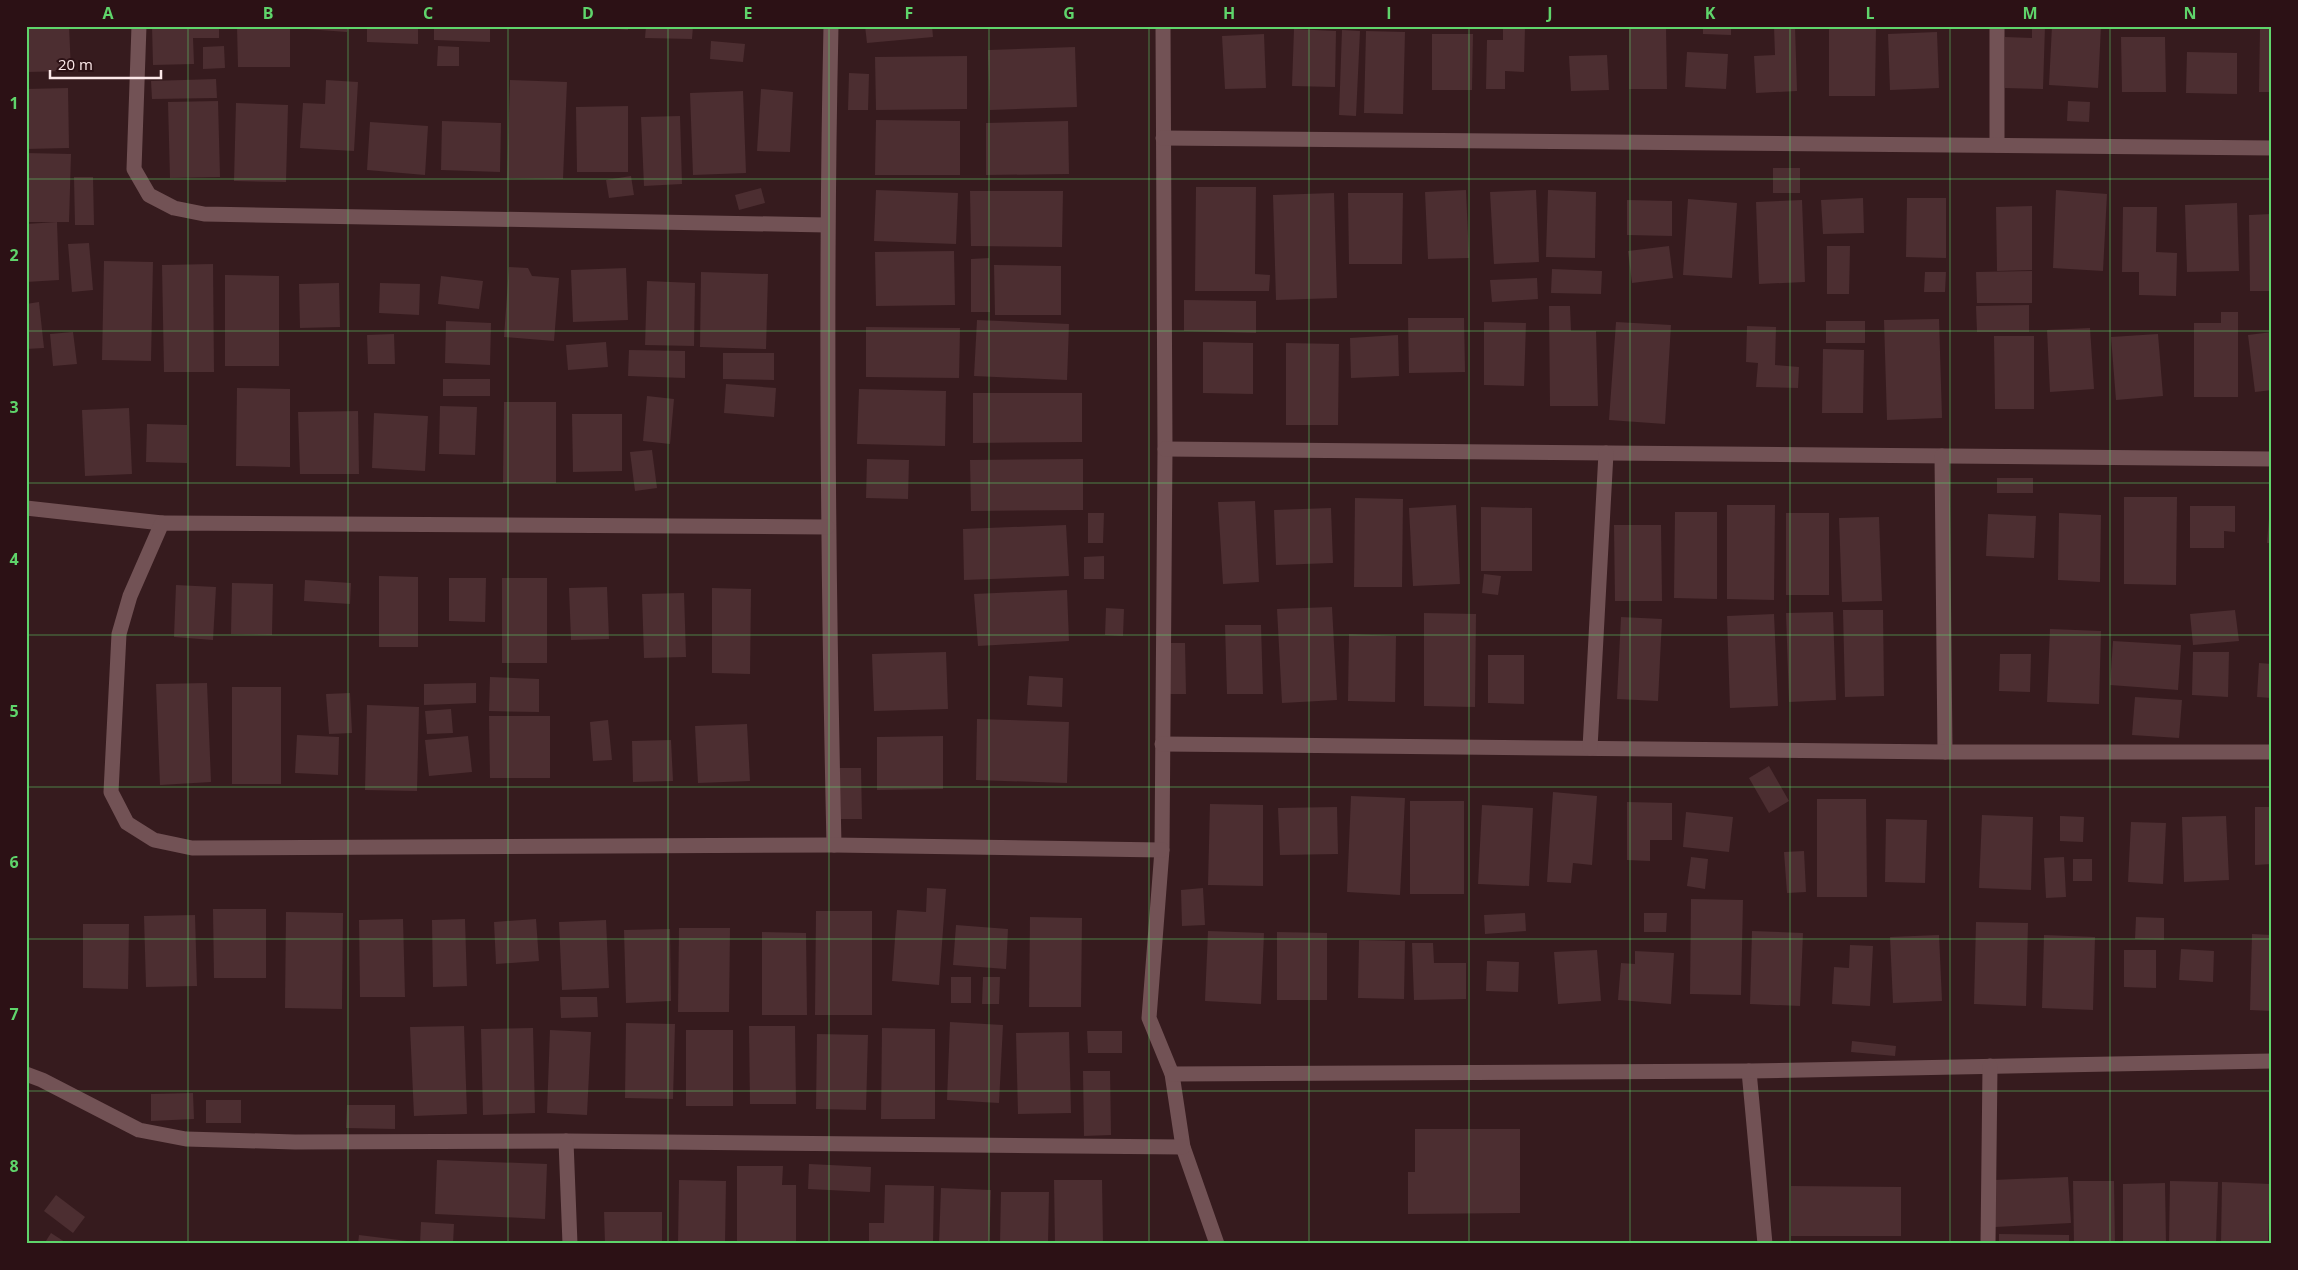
<svg xmlns="http://www.w3.org/2000/svg" width="2298" height="1270" viewBox="0 0 2298 1270" font-family="'Open Sans',sans-serif">
  <style>
    .building { fill: #4c2e31 }
    .lines { fill: none; stroke-linecap: round; stroke-linejoin: round }
    .minor { stroke: #725255; stroke-width: 15 }
    .grid { fill: none; stroke: #5fd56b; stroke-width: 1; stroke-opacity: 0.55 }
    .neatline { fill: none; stroke: #5fd56b; stroke-width: 2 }
    .grid-label { font-size: 16px; text-anchor: middle; font-weight: bold; fill: #5fd56b }
  </style>
  <rect width="100%" height="100%" fill="#361b1e"/>
  <!-- building -->
  <g class="building">
    <path d="M26,26H69L71,71L26,72Z"/>
    <path d="M152,26H219V38H193L194,64L153,65Z"/>
    <path d="M237,26H290V67H238Z"/>
    <path d="M294,26H348L347,32L293,28Z"/>
    <path d="M367,26H418V44L367,42Z"/>
    <path d="M434,26H490V42L434,40Z"/>
    <path d="M585,26H628V30Z"/>
    <path d="M646,26H693L692,39L645,38Z"/>
    <path d="M865,26H932L933,37L867,43Z"/>
    <path d="M1503,26H1525L1524,72L1505,71V89H1486L1487,40H1503Z"/>
    <path d="M1703,26H1731V35L1703,34Z"/>
    <path d="M1774,26H1795L1797,91L1756,93L1754,56L1775,55Z"/>
    <path d="M1829,26H1876L1875,96H1829Z"/>
    <path d="M2032,26H2045L2043,89L2005,88V37L2032,38Z"/>
    <path d="M2052,26H2101L2098,88L2049,85Z"/>
    <path d="M1666,27L1667,89H1629V28Z"/>
    <path d="M1294,29L1336,31L1335,87L1292,86Z"/>
    <path d="M2260,29H2272V92H2259Z"/>
    <path d="M1342,30L1360,31L1356,116L1339,115Z"/>
    <path d="M1366,31L1405,32L1403,114L1364,113Z"/>
    <path d="M1937,32L1939,88L1890,90L1888,34Z"/>
    <path d="M1264,34L1266,88L1225,89L1222,36Z"/>
    <path d="M1432,34H1473L1472,90H1432Z"/>
    <path d="M2121,37H2165L2166,92H2122Z"/>
    <path d="M711,41L745,44L743,62L710,59Z"/>
    <path d="M224,46L225,68L203,69V47Z"/>
    <path d="M438,46L459,47V66H437Z"/>
    <path d="M1075,47L1077,107L990,110L988,50Z"/>
    <path d="M1687,52L1728,54L1726,89L1685,87Z"/>
    <path d="M2187,52L2237,53V94L2186,93Z"/>
    <path d="M1607,55L1609,90L1571,91L1569,56Z"/>
    <path d="M967,56V109L876,110L875,57Z"/>
    <path d="M849,73L869,74L868,110H848Z"/>
    <path d="M216,79L217,98L152,99L151,81Z"/>
    <path d="M326,80L358,82L354,151L300,148L303,103L325,104Z"/>
    <path d="M510,80L567,82L563,179L507,178Z"/>
    <path d="M68,88L69,148L26,149V89Z"/>
    <path d="M761,89L793,92L790,152L757,151Z"/>
    <path d="M743,91L746,173L693,175L690,93Z"/>
    <path d="M218,101L220,177L170,178L168,102Z"/>
    <path d="M2068,101L2090,102L2089,122L2067,121Z"/>
    <path d="M236,103L288,105L286,182L234,181Z"/>
    <path d="M628,106V172H577L576,107Z"/>
    <path d="M680,116L682,184L644,186L641,117Z"/>
    <path d="M876,120L960,121V175H875Z"/>
    <path d="M442,121L501,123L500,172L441,170Z"/>
    <path d="M1068,121L1069,174L986,175V123Z"/>
    <path d="M370,122L428,126L425,175L367,170Z"/>
    <path d="M26,153L71,154L69,222H26Z"/>
    <rect x="1773" y="168" width="27" height="25"/>
    <path d="M631,176L634,195L609,198L606,180Z"/>
    <path d="M74,177H93L94,225H75Z"/>
    <path d="M1196,187H1256L1255,274L1270,275L1269,291H1195Z"/>
    <path d="M761,188L765,203L739,210L735,195Z"/>
    <path d="M876,190L958,193L956,244L874,241Z"/>
    <path d="M1466,190L1469,258L1428,259L1425,192Z"/>
    <path d="M1536,190L1539,262L1494,264L1490,192Z"/>
    <path d="M1548,190L1596,192L1595,258L1546,257Z"/>
    <path d="M2056,190L2107,194L2103,271L2053,268Z"/>
    <path d="M970,191H1063L1062,247L971,246Z"/>
    <path d="M1334,193L1337,298L1276,300L1273,195Z"/>
    <path d="M1348,193H1403L1402,264H1349Z"/>
    <path d="M1863,198L1864,233L1823,234L1821,200Z"/>
    <path d="M1907,198H1946V258L1906,257Z"/>
    <path d="M1688,199L1737,203L1732,278L1683,275Z"/>
    <path d="M1627,200L1672,201V236L1627,235Z"/>
    <path d="M1802,200L1805,282L1759,284L1756,202Z"/>
    <path d="M2237,203L2239,271L2187,272L2185,205Z"/>
    <path d="M2032,206V270L1997,271L1996,207Z"/>
    <path d="M2123,207H2157L2156,252L2177,253L2176,296L2139,295V272H2122Z"/>
    <path d="M2272,214V291H2250L2249,215Z"/>
    <path d="M57,222L59,280L26,282V224Z"/>
    <path d="M89,243L93,290L72,292L68,244Z"/>
    <path d="M1669,246L1673,278L1632,283L1628,251Z"/>
    <path d="M1827,246H1850L1849,294H1827Z"/>
    <path d="M954,251L955,305L876,306L875,252Z"/>
    <path d="M989,258L990,312H971V259Z"/>
    <path d="M104,261L153,262L151,361L102,360Z"/>
    <path d="M213,264L214,372H164L162,265Z"/>
    <path d="M994,265L1061,266V315H995Z"/>
    <path d="M509,267L528,268L532,276L559,278L554,341L504,337Z"/>
    <path d="M626,268L628,320L573,322L571,270Z"/>
    <path d="M1552,269L1602,271L1601,294L1551,293Z"/>
    <path d="M2032,271V303H1977L1976,272Z"/>
    <path d="M701,272L768,274L766,349L700,347Z"/>
    <path d="M1925,272H1946L1945,292H1924Z"/>
    <path d="M225,275L279,276V366H225Z"/>
    <path d="M441,276L483,281L479,309L438,304Z"/>
    <path d="M1537,278L1538,299L1492,302L1490,280Z"/>
    <path d="M647,281L695,283L694,346L645,345Z"/>
    <path d="M339,283L340,327L300,328L299,284Z"/>
    <path d="M380,283L420,284L419,315L379,313Z"/>
    <path d="M1184,300L1256,301V333L1184,331Z"/>
    <path d="M39,302L44,348L26,349V304Z"/>
    <path d="M2029,305V332H1977L1976,306Z"/>
    <path d="M1549,306H1570L1571,331H1596L1598,406H1550Z"/>
    <path d="M2221,312H2238V397H2194V323H2221Z"/>
    <path d="M1408,318H1464L1465,372L1409,373Z"/>
    <path d="M1939,319L1942,418L1887,420L1884,320Z"/>
    <path d="M977,320L1069,324L1067,380L974,376Z"/>
    <path d="M446,321L491,323L490,365L445,363Z"/>
    <rect x="1826" y="321" width="39" height="22"/>
    <path d="M1484,322L1526,323L1524,386L1484,385Z"/>
    <path d="M1616,322L1671,325L1665,424L1609,420Z"/>
    <path d="M1747,326L1776,327L1775,365L1799,367L1798,388L1756,387L1758,363L1746,362Z"/>
    <path d="M866,327L960,328L959,378L866,377Z"/>
    <path d="M2090,328L2094,389L2050,392L2047,330Z"/>
    <path d="M73,332L77,364L53,366L50,334Z"/>
    <path d="M2272,332V390L2255,392L2248,335Z"/>
    <path d="M394,334L395,364H368L367,335Z"/>
    <path d="M2158,334L2163,396L2116,400L2111,337Z"/>
    <path d="M1398,335L1399,376L1351,378L1350,338Z"/>
    <path d="M1994,336H2034V409H1995Z"/>
    <path d="M606,342L608,367L568,370L566,345Z"/>
    <path d="M1203,342L1253,343V394L1203,393Z"/>
    <path d="M1286,343L1339,344L1338,425H1286Z"/>
    <path d="M1823,349L1864,350L1863,413H1822Z"/>
    <path d="M629,350L685,351V378L628,376Z"/>
    <path d="M723,353H774V380L723,379Z"/>
    <rect x="443" y="379" width="47" height="17"/>
    <path d="M726,384L776,388L774,417L724,413Z"/>
    <path d="M237,388L290,389V467L236,466Z"/>
    <path d="M859,389L946,391L945,446L857,444Z"/>
    <path d="M973,393H1082V442L973,443Z"/>
    <path d="M647,396L674,399L670,444L643,441Z"/>
    <path d="M504,402H556V483H503Z"/>
    <path d="M440,406L477,407L475,455L439,454Z"/>
    <path d="M129,408L132,474L85,476L82,410Z"/>
    <path d="M358,411L359,474H300L298,412Z"/>
    <path d="M374,413L428,416L425,471L372,468Z"/>
    <path d="M572,414H622V471L573,472Z"/>
    <path d="M147,424L187,425V463L146,462Z"/>
    <path d="M652,450L657,488L635,491L630,452Z"/>
    <path d="M867,459L909,460L908,499L866,498Z"/>
    <path d="M1083,459V510L971,511L970,460Z"/>
    <rect x="1997" y="478" width="36" height="15"/>
    <path d="M2124,497H2177L2176,585L2124,584Z"/>
    <path d="M1355,498L1403,499L1402,587H1354Z"/>
    <path d="M1255,501L1259,582L1223,584L1218,502Z"/>
    <path d="M1456,505L1460,584L1413,586L1409,508Z"/>
    <path d="M1727,505H1775L1774,600L1727,599Z"/>
    <path d="M2190,506H2235V532L2224,531V548H2190Z"/>
    <path d="M2270,506H2272V543H2267Z"/>
    <path d="M1481,507L1532,508V571H1481Z"/>
    <path d="M1331,508L1333,563L1276,565L1274,510Z"/>
    <path d="M1675,512H1717V599L1674,598Z"/>
    <path d="M1088,513H1104L1103,543H1088Z"/>
    <rect x="1786" y="513" width="43" height="82"/>
    <path d="M2059,513L2101,515L2100,582L2058,580Z"/>
    <path d="M1988,514L2036,516L2034,558L1986,556Z"/>
    <path d="M1879,517L1882,601L1842,602L1839,518Z"/>
    <path d="M1066,525L1069,576L964,580L963,529Z"/>
    <path d="M1614,525H1661L1662,601H1615Z"/>
    <path d="M1104,556V579H1084V557Z"/>
    <path d="M1484,574L1501,576L1498,595L1482,593Z"/>
    <path d="M379,576L418,577V647H379Z"/>
    <path d="M449,578H486L485,622L449,621Z"/>
    <rect x="502" y="578" width="45" height="85"/>
    <path d="M305,580L351,583L350,604L304,601Z"/>
    <path d="M232,583L273,584L272,635L231,634Z"/>
    <path d="M176,585L216,587L213,640L174,637Z"/>
    <path d="M607,587L609,639L571,640L569,588Z"/>
    <path d="M712,588L751,589L750,674L712,673Z"/>
    <path d="M1067,590L1069,641L978,646L974,594Z"/>
    <path d="M684,593L686,657L644,658L642,594Z"/>
    <path d="M1332,607L1337,700L1282,703L1277,609Z"/>
    <path d="M1106,608L1124,609L1123,636L1105,635Z"/>
    <path d="M1843,610H1883L1884,696L1845,697Z"/>
    <path d="M2235,610L2239,641L2193,645L2190,614Z"/>
    <path d="M1833,612L1836,700L1789,702L1786,613Z"/>
    <path d="M1424,613L1476,614L1475,707L1424,706Z"/>
    <path d="M1774,614L1778,706L1730,708L1727,616Z"/>
    <path d="M1621,617L1662,619L1658,701L1617,699Z"/>
    <path d="M1225,625H1261L1263,694H1227Z"/>
    <path d="M2050,629L2101,631L2099,704L2047,702Z"/>
    <path d="M1349,634L1396,636L1395,702L1348,701Z"/>
    <path d="M2113,641L2181,645L2178,690L2110,685Z"/>
    <path d="M1169,643H1185L1186,694H1170Z"/>
    <path d="M946,652L948,709L874,711L872,654Z"/>
    <path d="M2193,652H2229L2228,697L2192,695Z"/>
    <path d="M2000,654H2031L2030,692L1999,691Z"/>
    <path d="M1488,655H1524V704L1488,703Z"/>
    <path d="M2259,663L2272,664V698L2257,697Z"/>
    <path d="M1029,676L1063,678L1062,707L1027,705Z"/>
    <path d="M490,677L539,679V712L489,711Z"/>
    <path d="M207,683L211,782L160,785L156,684Z"/>
    <path d="M476,683V703L424,705V684Z"/>
    <rect x="232" y="687" width="49" height="97"/>
    <path d="M350,693L352,733L329,734L326,694Z"/>
    <path d="M2135,697L2182,700L2179,738L2132,735Z"/>
    <path d="M367,705L419,707L417,791L365,790Z"/>
    <path d="M451,709L453,733L427,734L425,711Z"/>
    <path d="M489,716H550V778H490Z"/>
    <path d="M977,719L1069,722L1067,783L976,780Z"/>
    <path d="M608,720L612,760L593,761L590,722Z"/>
    <path d="M747,724L750,781L698,783L695,726Z"/>
    <path d="M297,735L339,737L338,775L295,773Z"/>
    <path d="M468,736L472,772L429,776L425,740Z"/>
    <path d="M943,736V789L877,790V737Z"/>
    <path d="M671,740L673,781L633,782L632,741Z"/>
    <path d="M1769,766L1789,801L1769,813L1749,778Z"/>
    <path d="M837,768H861L862,819H838Z"/>
    <path d="M1553,792L1597,796L1592,865L1573,863L1571,883L1547,882Z"/>
    <path d="M1351,796L1405,798L1400,895L1347,892Z"/>
    <path d="M1817,799H1866L1867,897H1817Z"/>
    <rect x="1410" y="801" width="54" height="93"/>
    <path d="M1627,802L1672,803V840H1650V861L1627,860Z"/>
    <path d="M1210,804L1263,805V886L1208,885Z"/>
    <path d="M1482,805L1533,808L1529,886L1478,884Z"/>
    <path d="M1337,807L1338,854L1280,855L1278,808Z"/>
    <path d="M2255,807H2272V864L2255,865Z"/>
    <path d="M1686,812L1733,817L1729,852L1683,847Z"/>
    <path d="M1982,815L2033,817L2031,890L1979,888Z"/>
    <path d="M2060,816L2084,817L2083,842L2060,841Z"/>
    <path d="M2226,816L2229,880L2184,882L2182,817Z"/>
    <path d="M1886,819L1927,820L1925,883L1885,882Z"/>
    <path d="M2131,822L2166,823L2163,884L2128,882Z"/>
    <path d="M1804,851L1806,892L1787,893L1784,852Z"/>
    <path d="M1691,857L1708,859L1705,889L1687,886Z"/>
    <path d="M2064,857L2066,897L2046,898L2044,858Z"/>
    <rect x="2073" y="859" width="19" height="22"/>
    <path d="M927,888L946,889L939,985L892,981L897,910L926,912Z"/>
    <path d="M1203,888L1205,925L1182,926L1181,890Z"/>
    <path d="M1691,899L1743,900L1741,995L1690,994Z"/>
    <path d="M213,909H266V978H214Z"/>
    <path d="M816,911H872V1015H815Z"/>
    <path d="M286,912L343,913L342,1009L285,1008Z"/>
    <path d="M1525,913L1526,931L1485,934L1484,915Z"/>
    <path d="M1644,913H1667L1666,932H1644Z"/>
    <path d="M195,915L197,986L146,987L144,916Z"/>
    <path d="M1030,917L1082,918L1081,1007H1029Z"/>
    <path d="M2136,917L2164,918V940L2135,939Z"/>
    <path d="M403,919L405,997H360L359,920Z"/>
    <path d="M465,919L467,986L433,987L432,920Z"/>
    <path d="M536,919L539,961L496,964L494,922Z"/>
    <path d="M606,920L609,988L562,990L559,922Z"/>
    <path d="M1976,922L2028,923L2026,1006L1974,1004Z"/>
    <path d="M83,924H129L128,989L83,988Z"/>
    <path d="M956,925L1008,929L1006,969L953,965Z"/>
    <path d="M679,928H730L729,1012H678Z"/>
    <path d="M670,929L671,1001L626,1003L624,930Z"/>
    <path d="M1208,931L1264,933L1261,1004L1205,1001Z"/>
    <path d="M1752,931L1803,933L1800,1006L1750,1004Z"/>
    <path d="M762,932L806,933L807,1015H762Z"/>
    <path d="M1277,932L1327,933V1000H1277Z"/>
    <path d="M2252,934L2272,935V1011L2250,1010Z"/>
    <path d="M1939,935L1942,1001L1893,1003L1890,937Z"/>
    <path d="M2044,935L2095,937L2093,1010L2042,1008Z"/>
    <path d="M1359,940L1405,941L1404,999L1358,998Z"/>
    <path d="M1412,943H1433L1434,963H1466V999L1414,1000Z"/>
    <path d="M1850,945L1873,946L1870,1006L1832,1004L1834,967L1849,968Z"/>
    <path d="M2181,949L2214,951L2213,982L2179,980Z"/>
    <path d="M1597,950L1601,1001L1558,1004L1554,952Z"/>
    <path d="M2124,950H2156V988L2124,987Z"/>
    <path d="M1635,951L1674,953L1671,1004L1618,1000L1621,963L1635,964Z"/>
    <path d="M1487,961L1519,962L1518,992L1486,991Z"/>
    <rect x="951" y="977" width="20" height="26"/>
    <path d="M983,977H1000L999,1004H982Z"/>
    <path d="M560,997H597L598,1017L561,1018Z"/>
    <path d="M950,1022L1003,1025L999,1103L947,1100Z"/>
    <path d="M626,1023L675,1024L673,1099L625,1098Z"/>
    <path d="M464,1026L467,1114L414,1116L410,1027Z"/>
    <path d="M749,1026H795L796,1104H750Z"/>
    <path d="M533,1028L535,1113L483,1115L481,1029Z"/>
    <path d="M882,1028L935,1029V1119H881Z"/>
    <path d="M550,1030L591,1032L587,1115L547,1113Z"/>
    <rect x="686" y="1030" width="47" height="76"/>
    <path d="M1087,1031H1122V1053H1088Z"/>
    <path d="M1069,1032L1071,1113L1018,1114L1016,1033Z"/>
    <path d="M817,1034L868,1035L866,1110L816,1109Z"/>
    <path d="M1852,1041L1896,1046L1895,1056L1851,1052Z"/>
    <path d="M1083,1071H1110L1111,1135L1084,1136Z"/>
    <path d="M193,1093L194,1119L151,1121V1094Z"/>
    <rect x="206" y="1100" width="35" height="23"/>
    <path d="M347,1105H395V1129L346,1128Z"/>
    <path d="M1415,1129H1520V1213L1408,1214V1172H1415Z"/>
    <path d="M437,1160L547,1164L545,1219L435,1214Z"/>
    <path d="M809,1164L871,1167L870,1192L808,1189Z"/>
    <path d="M737,1166H783L782,1185H796V1244H737Z"/>
    <path d="M2068,1177L2071,1223L1995,1227L1993,1180Z"/>
    <path d="M679,1180L726,1181L725,1244H678Z"/>
    <path d="M1054,1180H1102L1103,1244H1055Z"/>
    <path d="M2073,1181H2114L2115,1244H2074Z"/>
    <path d="M2170,1181L2218,1182L2216,1244H2169Z"/>
    <path d="M2222,1182L2270,1184L2268,1244H2221Z"/>
    <path d="M2165,1183L2166,1244H2123V1184Z"/>
    <path d="M885,1185L934,1186L933,1244H869V1223H884Z"/>
    <path d="M1791,1186L1901,1187V1236H1791Z"/>
    <path d="M941,1188L991,1190L989,1244H939Z"/>
    <path d="M1001,1192H1049L1048,1244H1000Z"/>
    <path d="M56,1195L85,1217L73,1233L44,1211Z"/>
    <path d="M604,1212H662V1244H605Z"/>
    <path d="M421,1222L454,1224L453,1244H420Z"/>
    <path d="M51,1233L68,1244H44Z"/>
    <path d="M1999,1234L2069,1235V1244H1999Z"/>
    <path d="M359,1235L415,1242V1244H358Z"/>
  </g>
  <g class="lines">
    <!-- minor -->
    <g class="minor">
      <path d="M139,26L134,169L149,195L174,208L204,214L827,225"/>
      <path d="M831,26C825,299 828,572 834,845"/>
      <path d="M1163,26L1165,449L1162,850L1149,1018L1172,1074L1183,1147L1217,1244"/>
      <path d="M1997,26V145"/>
      <path d="M1163,138L2272,148"/>
      <path d="M1165,449L2272,459"/>
      <path d="M1942,456L1945,752"/>
      <path d="M26,508L162,523"/>
      <path d="M827,527L162,523L130,596L119,634L111,792L127,823L154,840L192,848L834,845L1162,850"/>
      <path d="M1162,744L1945,752H2272"/>
      <path d="M1590,748L1606,453"/>
      <path d="M1749,1071L1765,1244"/>
      <path d="M26,1074L42,1080L139,1130L186,1139L295,1142L566,1141L1183,1147"/>
      <path d="M1172,1074L1749,1071L2272,1061"/>
      <path d="M566,1141L570,1244"/>
      <path d="M1988,1244L1990,1066"/>
    </g>
  </g>
  <!-- grid -->
  <path class="grid" d="M188,26V1244M348,26V1244M508,26V1244M668,26V1244M829,26V1244M989,26V1244M1149,26V1244M1309,26V1244M1469,26V1244M1630,26V1244M1790,26V1244M1950,26V1244M2110,26V1244M26,179H2272M26,331H2272M26,483H2272M26,635H2272M26,787H2272M26,939H2272M26,1091H2272"/>
  <!-- border -->
  <rect width="2298" height="1270" fill="none" stroke="#2c1115" stroke-width="55"/>
  <!-- scale -->
  <path d="M50 70v8h111v-8" fill="none" stroke="#fce8e9" stroke-width="2.5"/>
  <text x="58" y="70" font-size="15" fill="#fce8e9" stroke="#2c1115" stroke-width="4" paint-order="stroke">20 m</text>
  <rect x="28" y="28" width="2242" height="1214" class="neatline"/>
  <g class="grid-label">
    <text x="108" y="19">A</text>
    <text x="268" y="19">B</text>
    <text x="428" y="19">C</text>
    <text x="588" y="19">D</text>
    <text x="748" y="19">E</text>
    <text x="909" y="19">F</text>
    <text x="1069" y="19">G</text>
    <text x="1229" y="19">H</text>
    <text x="1389" y="19">I</text>
    <text x="1550" y="19">J</text>
    <text x="1710" y="19">K</text>
    <text x="1870" y="19">L</text>
    <text x="2030" y="19">M</text>
    <text x="2190" y="19">N</text>
    <text x="14" y="109">1</text>
    <text x="14" y="261">2</text>
    <text x="14" y="413">3</text>
    <text x="14" y="565">4</text>
    <text x="14" y="717">5</text>
    <text x="14" y="868">6</text>
    <text x="14" y="1020">7</text>
    <text x="14" y="1172">8</text>
  </g>
</svg>
